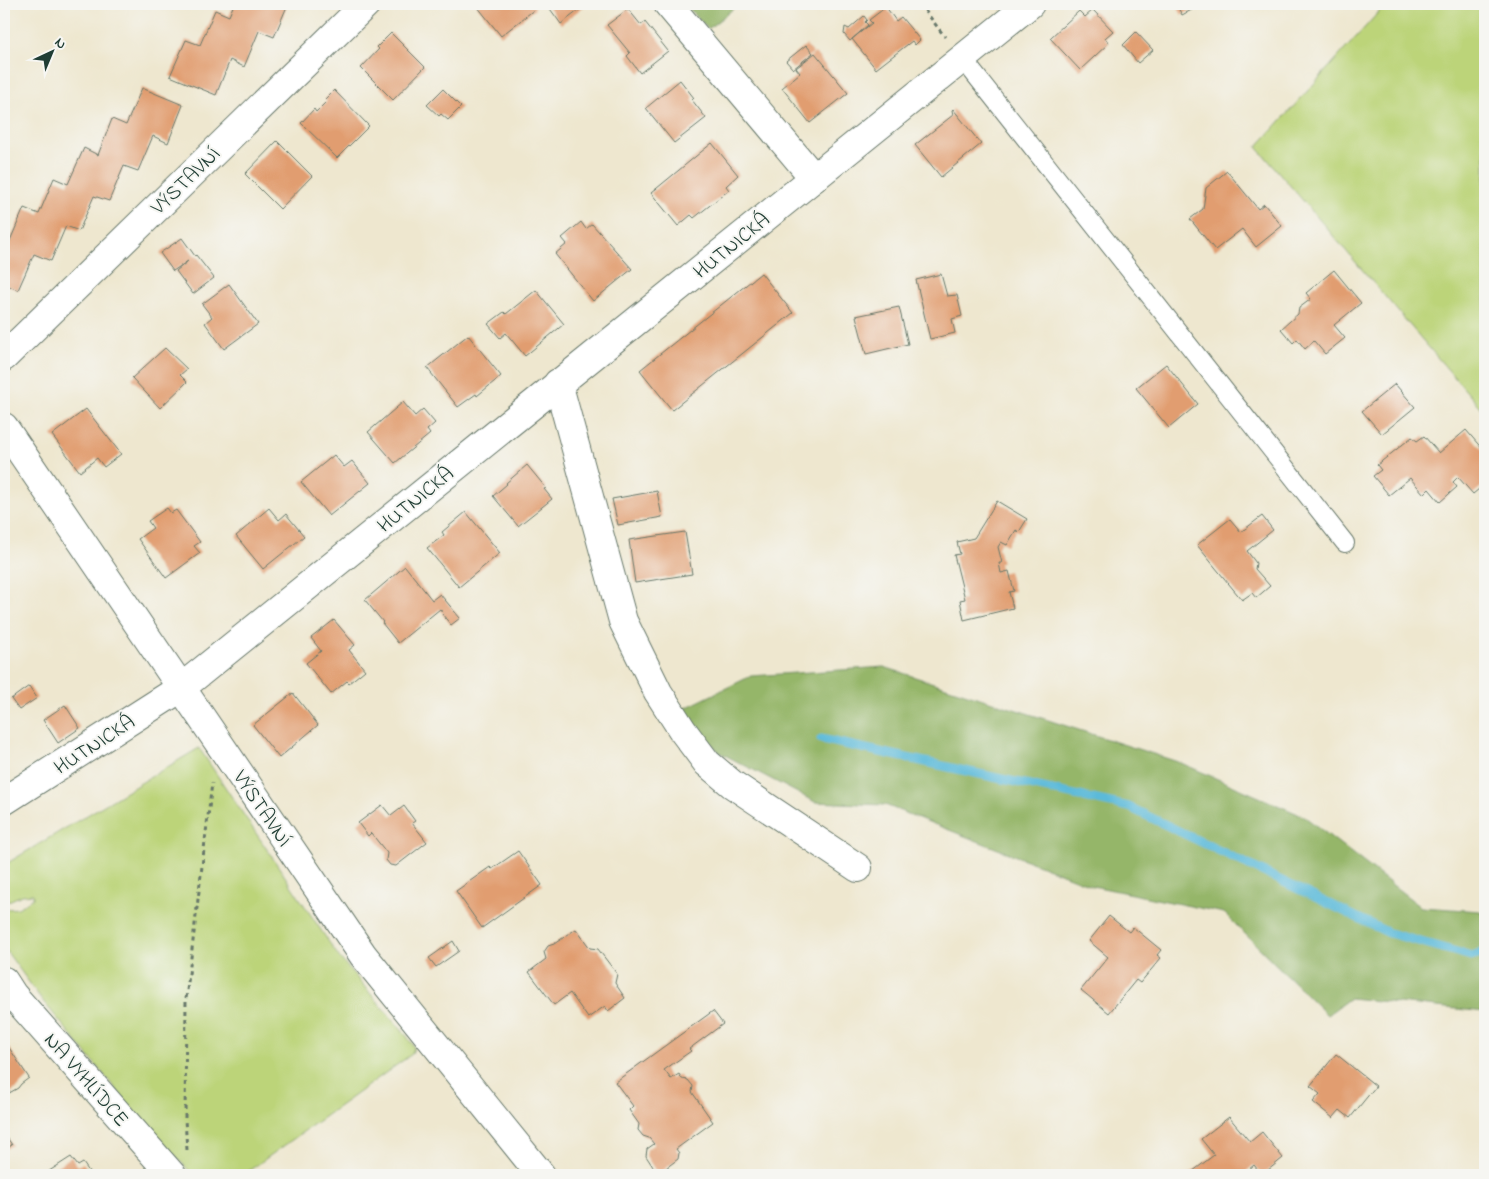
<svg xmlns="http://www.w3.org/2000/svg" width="1489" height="1179" viewBox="0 0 1489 1179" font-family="'Indie Flower',sans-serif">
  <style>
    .green { fill: #bcd479; stroke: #6e8856 }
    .forest { fill: #95b669; stroke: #5a7a4e }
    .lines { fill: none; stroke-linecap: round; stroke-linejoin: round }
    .stream { stroke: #5bbad9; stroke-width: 9 }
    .building { fill: #e19d70 }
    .service-casing { stroke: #67786a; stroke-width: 20 }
    .minor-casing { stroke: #67786a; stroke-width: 30 }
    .path { stroke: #67786a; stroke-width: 3; stroke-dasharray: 4 4; stroke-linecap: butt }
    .service { stroke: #fff; stroke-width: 18 }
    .minor { stroke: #fff; stroke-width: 28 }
    .labels { text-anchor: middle; stroke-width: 4; stroke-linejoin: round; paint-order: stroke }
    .street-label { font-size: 21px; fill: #1f3d34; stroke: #f6f6f2 }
  </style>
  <rect width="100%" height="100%" fill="#f6f6f2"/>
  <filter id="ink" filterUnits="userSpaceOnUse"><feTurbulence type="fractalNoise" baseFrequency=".02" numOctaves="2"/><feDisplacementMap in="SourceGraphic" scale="10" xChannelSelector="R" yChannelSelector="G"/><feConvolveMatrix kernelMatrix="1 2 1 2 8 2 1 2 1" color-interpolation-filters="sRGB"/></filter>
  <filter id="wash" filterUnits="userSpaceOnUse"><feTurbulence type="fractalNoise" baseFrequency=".0096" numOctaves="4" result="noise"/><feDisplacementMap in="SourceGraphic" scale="20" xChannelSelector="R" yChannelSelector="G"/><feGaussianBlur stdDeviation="1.12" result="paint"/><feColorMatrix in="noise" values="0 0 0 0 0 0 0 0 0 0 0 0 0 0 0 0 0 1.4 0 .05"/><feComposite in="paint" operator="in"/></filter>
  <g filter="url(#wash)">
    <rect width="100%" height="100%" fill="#eee7cf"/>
    <!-- green -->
    <g class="green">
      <path d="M1386,4H1485V413L1257,147Z"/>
      <path d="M199,748L339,957L406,1035L414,1047L412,1054L243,1175H193L129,1105L42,1000L4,948V904L7,909L18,908L33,898V894L22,895L4,903V865Z"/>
    </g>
    <!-- forest -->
    <g class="forest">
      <path d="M685,4H739L708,29Z"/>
      <path d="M884,667L1181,763L1305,817L1421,907L1481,911L1485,917V1012L1350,998L1327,1015L1224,913L1093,886L885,805L815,802L719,752L681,710L751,676Z"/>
    </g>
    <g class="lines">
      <!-- stream -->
      <path class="stream" d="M821,739L1129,807L1389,933L1471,956L1485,952"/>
    </g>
    <g id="blocks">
      <!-- building -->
      <g class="building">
        <path d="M234,4H288L274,37L259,31L244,67L230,60L216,95L170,76L186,40L200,45L215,10L229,16Z"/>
        <path d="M479,4H539L534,7L535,9L501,36L477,6Z"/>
        <path d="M550,4H587L561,24L548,6Z"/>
        <path d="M1176,4H1203L1182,15Z"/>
        <path d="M886,7L896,21L901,17L920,40L915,45L912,41L876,69L852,39L872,23L869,20Z"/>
        <path d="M628,9L641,25L645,22L668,51L640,73L627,56L630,53L607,25Z"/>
        <path d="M1093,10L1113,31L1105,38L1109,43L1080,70L1050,38L1079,11L1085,17Z"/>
        <path d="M864,16L867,20L865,22L868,25L850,41L844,34L845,27L849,29Z"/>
        <path d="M1136,32L1153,50L1138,63L1123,45Z"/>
        <path d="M391,33L425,67L393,100L361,68L379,49L377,47Z"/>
        <path d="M806,45L813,53L793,69L786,61Z"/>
        <path d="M815,53L848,93L810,123L782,88L800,73L796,68Z"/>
        <path d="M680,80L694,98L692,100L706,118L674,143L646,108Z"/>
        <path d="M142,88L183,105L168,143L153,136L138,171L124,166L109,201L94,196L79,231L66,226L51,261L34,254L18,290L4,284V241L9,243L24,208L39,214L54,178L68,184L84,148L98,155L112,119L126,125Z"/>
        <path d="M443,89L461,107L448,120L441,114L439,116L427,105Z"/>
        <path d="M334,90L369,126L337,158L301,123L314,109L316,112L327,101L325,99Z"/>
        <path d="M953,109L981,144L941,177L915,145L953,115L952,110Z"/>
        <path d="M277,141L312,176L280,209L245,174Z"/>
        <path d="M712,143L738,175L726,186L729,190L694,218L691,215L678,226L651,193Z"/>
        <path d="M1227,171L1258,209L1264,204L1282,226L1256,247L1242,229L1215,250L1190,219L1203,209L1206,188Z"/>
        <path d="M581,222L586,229L592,224L632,269L593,301L555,254L567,244L562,238Z"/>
        <path d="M182,238L195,256L196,255L214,278L193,294L176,271L188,261L173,271L160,253Z"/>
        <path d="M1334,270L1361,303L1334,325L1345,338L1325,354L1314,341L1305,349L1297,339L1293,343L1281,329L1298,314L1299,308L1311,299L1306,293Z"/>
        <path d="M761,273L793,313L672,410L640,370Z"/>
        <path d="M941,274L947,296L957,295L962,316L952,319L955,333L930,339L916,280Z"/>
        <path d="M229,284L258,324L224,349L205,323L212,317L202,304Z"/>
        <path d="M536,290L564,324L525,356L506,333L500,338L488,324L504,312L506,314Z"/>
        <path d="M899,307L908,344L866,354L856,316Z"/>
        <path d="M468,335L501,376L477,396L476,394L458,407L427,368Z"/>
        <path d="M165,348L187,369L180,375L187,382L160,408L132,378Z"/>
        <path d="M1166,364L1198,404L1169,428L1136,388Z"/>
        <path d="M1395,384L1415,407L1382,434L1362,411Z"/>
        <path d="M403,402L415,416L423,409L435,423L427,430L430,434L395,463L368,432Z"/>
        <path d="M86,409L121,454L104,467L97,458L80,472L52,435Z"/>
        <path d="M1466,430L1484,451L1485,450V484L1473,494L1458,477L1453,482L1457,487L1440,502L1429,489L1424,494L1410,478L1389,495L1373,476L1381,470L1377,465L1412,437L1417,441L1424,436L1439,453Z"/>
        <path d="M334,455L344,467L352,461L370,483L329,516L301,482Z"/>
        <path d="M527,465L546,488L544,489L552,499L518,526L493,496L507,484L506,483Z"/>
        <path d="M657,491L662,517L618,525L612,499Z"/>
        <path d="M997,501L1027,519L1019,532L1016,530L1007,545L1001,542L998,547L1002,563H999L1001,573L1009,571L1014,591L1009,592L1013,608L964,620L960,600L965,599L954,555L960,554L957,542L974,538Z"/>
        <path d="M167,508L171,513L176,510L200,542L194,546L200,553L166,578L138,539L153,528L148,521Z"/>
        <path d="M269,508L279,520L286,514L304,536L263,569L236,536Z"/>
        <path d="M466,512L500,553L459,587L427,548L444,535L442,532Z"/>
        <path d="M1262,516L1273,530L1247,551L1256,563L1255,569L1270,586L1256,598L1252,593L1242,600L1197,545L1230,519L1241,532Z"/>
        <path d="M685,532L692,574L635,583L629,540Z"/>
        <path d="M405,566L432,600L440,594L460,618L451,625L442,614L443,613L440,609L398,643L382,623L383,622L365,600Z"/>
        <path d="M334,620L355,645L349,650L365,670L349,683L347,681L331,694L306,663L321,651L311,638Z"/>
        <path d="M29,686L37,698L19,710L11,699Z"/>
        <path d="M293,693L318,725L279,758L253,725Z"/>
        <path d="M65,705L80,728L58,743L43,720Z"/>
        <path d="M382,805L391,816L404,806L415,821L412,823L427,842L396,866L390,865L386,860L387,853L371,833L368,836L358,823Z"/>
        <path d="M518,851L542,885L482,928L456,891L490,867L492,869Z"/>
        <path d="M1109,916L1129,932L1133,927L1161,950L1157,955L1161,958L1140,983L1136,980L1109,1013L1081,990L1108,957L1089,941Z"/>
        <path d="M576,929L590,948L598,949L617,974L615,983L625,998L608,1011L605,1006L588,1018L570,993L554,1005L529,972L546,959L544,952L548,946L554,944Z"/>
        <path d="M453,941L459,951L436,967L429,958Z"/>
        <path d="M713,1011L723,1024L689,1049L691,1051L664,1070L671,1079L679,1074L682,1079L688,1080L693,1086L692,1092L713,1122L676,1149L679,1153L678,1159L662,1171L655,1170L646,1156L647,1149L654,1144L649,1138L643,1136L638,1130L639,1124L629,1110L633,1106L615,1082Z"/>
        <path d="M4,1040L29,1078L21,1084L18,1088L4,1096Z"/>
        <path d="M1336,1054L1376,1086L1350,1118L1340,1110L1333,1118L1313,1102L1320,1094L1310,1086Z"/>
        <path d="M1229,1117L1250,1142L1262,1132L1283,1158L1262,1175L1254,1165L1242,1175H1188L1214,1155L1201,1139Z"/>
        <path d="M4,1133L12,1145L4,1150Z"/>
        <path d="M71,1157L78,1166L83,1163L90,1173L87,1175H43Z"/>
      </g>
    </g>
  </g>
  <g filter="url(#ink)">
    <use href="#blocks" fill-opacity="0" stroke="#67786a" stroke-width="1"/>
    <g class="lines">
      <defs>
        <path id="service" d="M962,58L1345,543"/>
        <g id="minor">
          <path d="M668,4L814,178"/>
          <path d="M4,357L366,4"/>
          <path d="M558,383L623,621L658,692L683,731L707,763L732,784L858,868"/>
          <path d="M4,427L363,955L541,1175"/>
          <path d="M4,801L181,688L1030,4"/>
          <path d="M4,981L13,995L172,1175"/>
        </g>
      </defs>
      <!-- service casing -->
      <use href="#service" class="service-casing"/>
      <!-- minor casing -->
      <use href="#minor" class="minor-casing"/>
      <!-- path -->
      <g class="path">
        <path d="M920,4L945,37"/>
        <path d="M187,1150L185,1119L186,999L212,783"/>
      </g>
      <!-- service -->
      <use href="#service" class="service"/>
      <!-- minor -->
      <use href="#minor" class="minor"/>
    </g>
  </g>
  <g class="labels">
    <!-- street labels -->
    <g class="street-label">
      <text transform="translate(185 180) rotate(-44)" y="7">VÝSTAVNÍ</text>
      <text transform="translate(731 245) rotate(-39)" y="7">HUTNICKÁ</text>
      <text transform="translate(415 499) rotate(-39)" y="7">HUTNICKÁ</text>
      <text transform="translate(94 744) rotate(-33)" y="7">HUTNICKÁ</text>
      <text transform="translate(263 808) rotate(56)" y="7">VÝSTAVNÍ</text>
      <text transform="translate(87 1079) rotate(49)" y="7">NA VYHLÍDCE</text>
    </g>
  </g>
  <!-- margin -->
  <rect width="1489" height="1179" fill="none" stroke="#f6f6f2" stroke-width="20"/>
  <!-- north arrow -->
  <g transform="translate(52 52) rotate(44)" stroke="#f6f6f2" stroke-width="4" paint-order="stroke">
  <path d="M0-4L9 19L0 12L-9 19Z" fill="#1f3d34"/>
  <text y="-8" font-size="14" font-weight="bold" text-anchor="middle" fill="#1f3d34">N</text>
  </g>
</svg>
